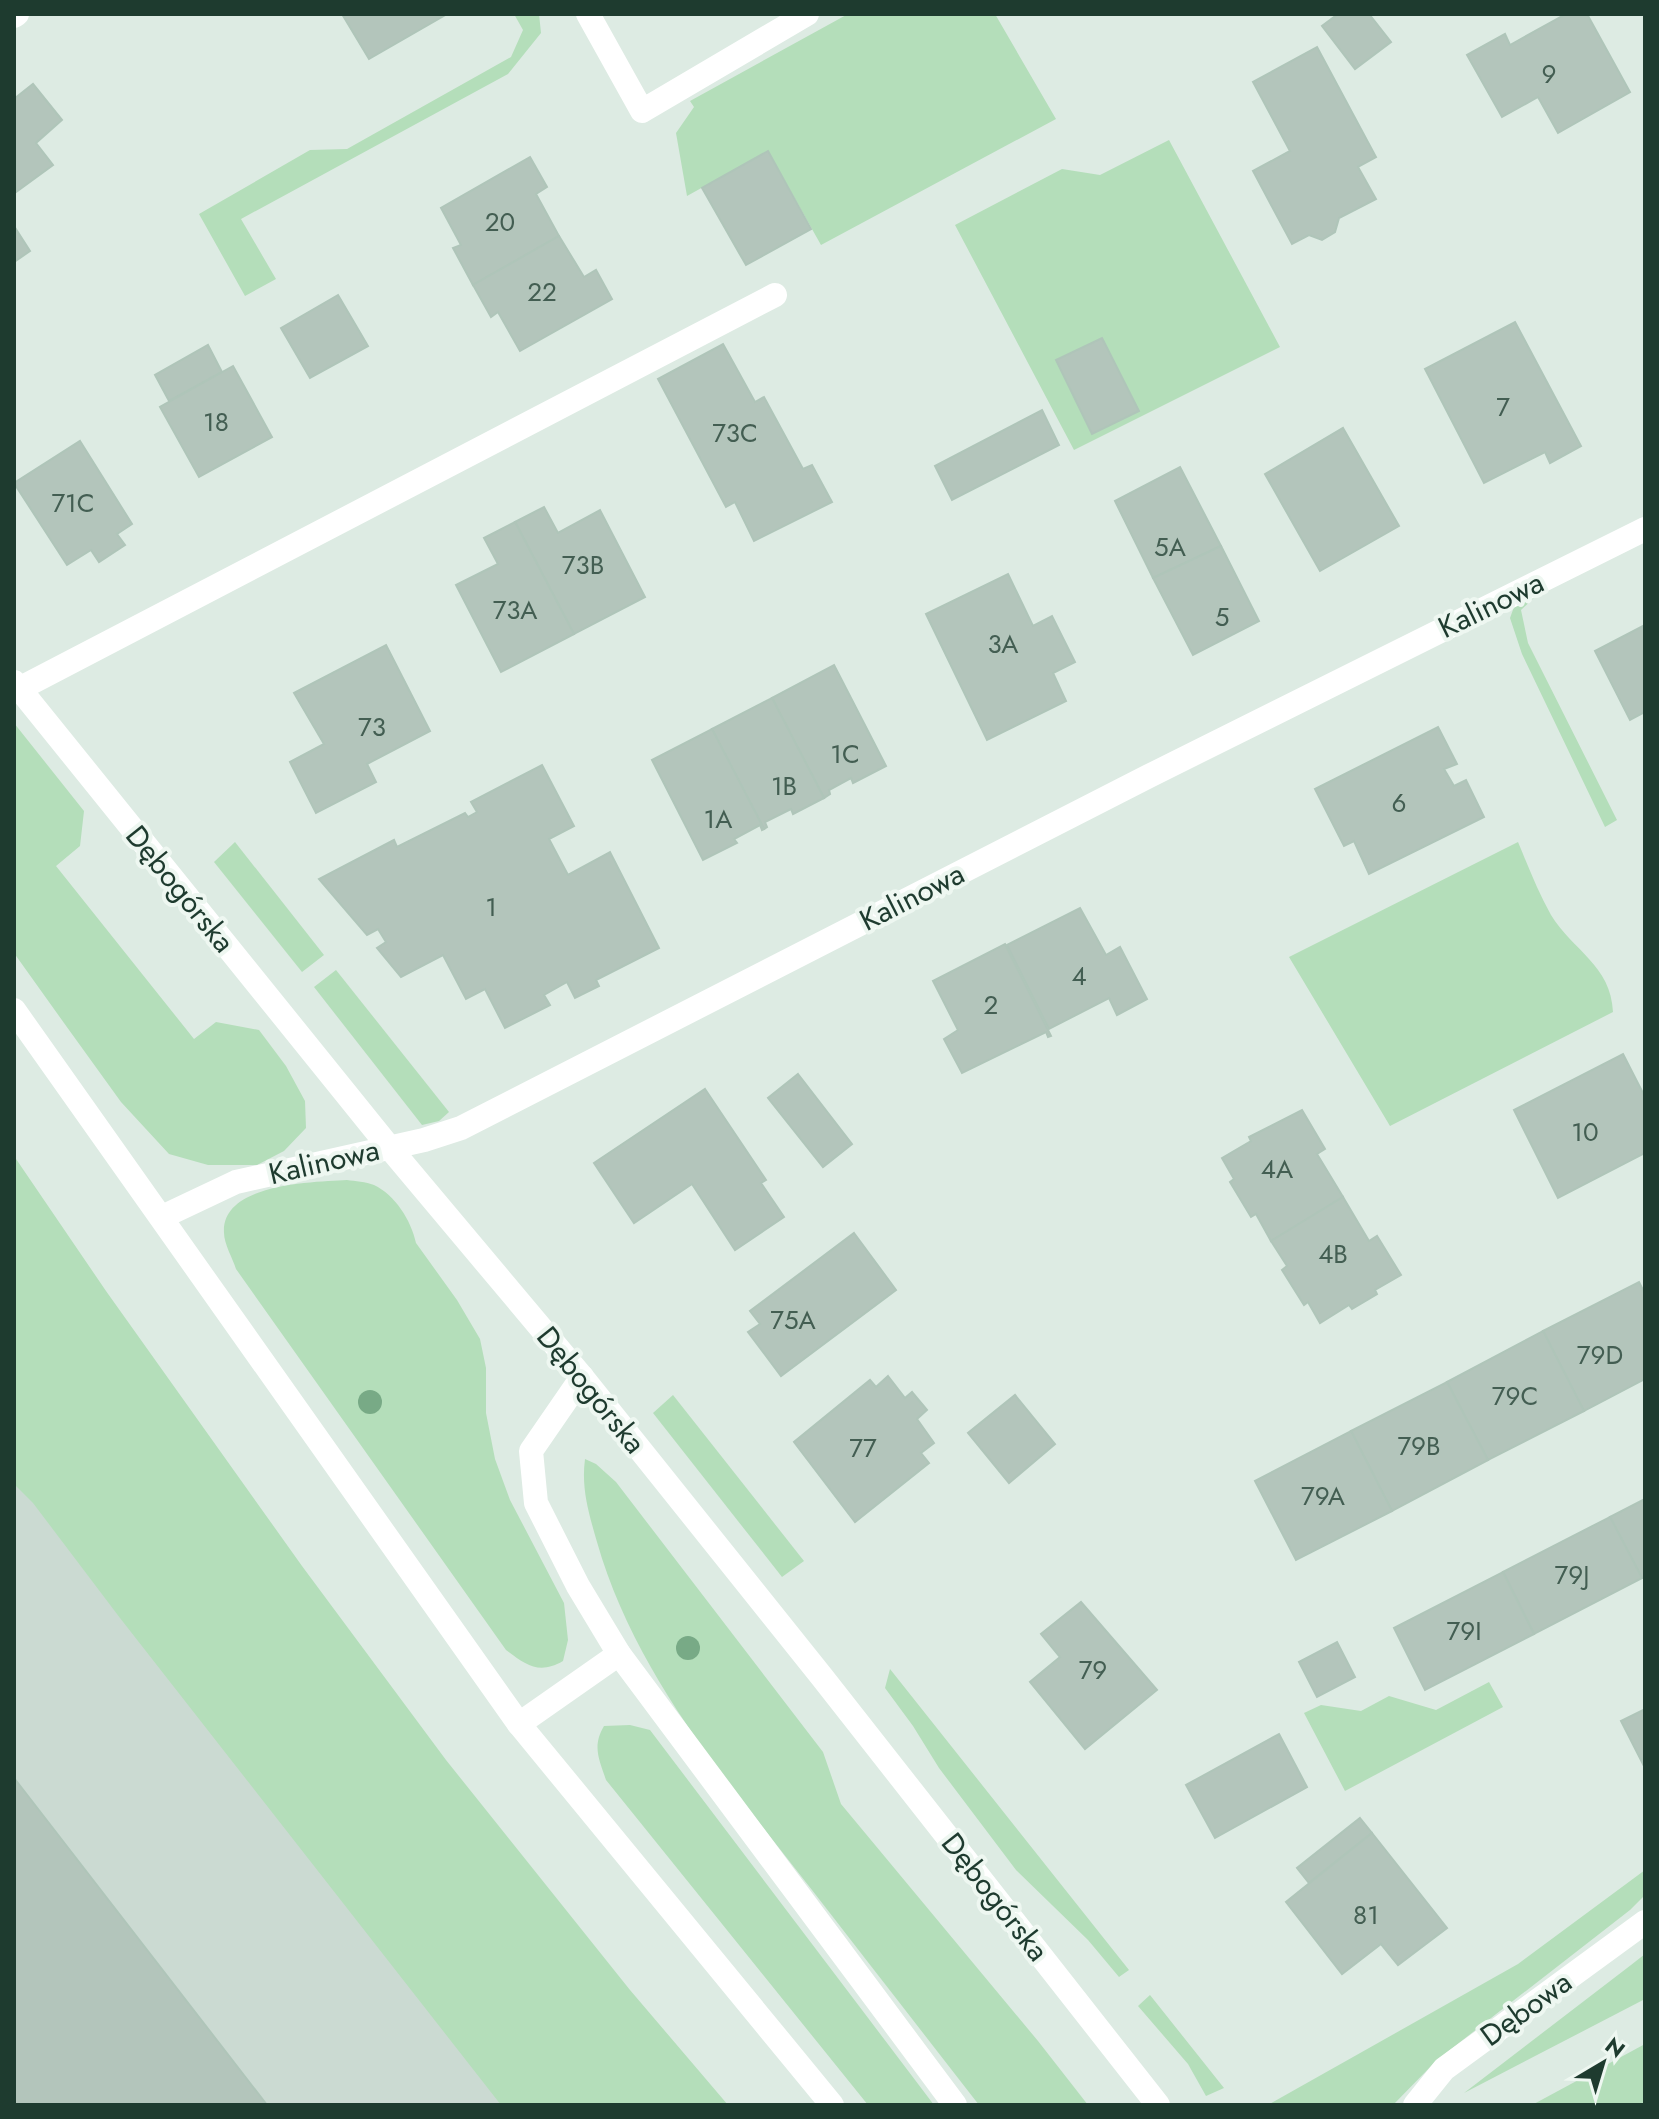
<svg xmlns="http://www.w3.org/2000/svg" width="1659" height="2119" viewBox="0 0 1659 2119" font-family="Jost,sans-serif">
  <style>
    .built { fill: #cbdad2 }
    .green { fill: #b4deba }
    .building { fill: #b3c5bb; stroke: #afc5b9; stroke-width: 2 }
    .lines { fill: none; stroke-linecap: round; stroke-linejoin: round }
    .minor { stroke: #fff; stroke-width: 24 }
    .tree { fill: #78aa86 }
    .labels { text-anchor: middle; stroke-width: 8; stroke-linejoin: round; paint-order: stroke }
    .number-label { font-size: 26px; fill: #435e52 }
    .street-label { font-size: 30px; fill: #1e3b2f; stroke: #eef7f1 }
  </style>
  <rect width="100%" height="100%" fill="#ddebe3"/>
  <!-- built -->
  <path class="built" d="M14,1444L516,2105H14Z"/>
  <!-- green -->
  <g class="green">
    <path d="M514,14H539L541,33L508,74L241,219L276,279L245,296L199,214L310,150L347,149L511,57L523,30Z"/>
    <path d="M848,14H995L1056,119L821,245L768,151L687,196L676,133L694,107L690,101Z"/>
    <path d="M1169,140L1280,347L1074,450L955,225L1062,169L1100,175Z"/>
    <path d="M1541,591L1521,610L1528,643L1617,820L1605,827L1522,654L1510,618L1514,607Z"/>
    <path d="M14,723L84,811L80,846L56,866L194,1039L216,1022L259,1030L286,1066L305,1101L306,1128L284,1151L257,1165H208L169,1154L121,1102L64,1023L14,953Z"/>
    <path d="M235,842L324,955L302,972L214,862Z"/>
    <path d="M1518,842C1528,866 1538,892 1551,915C1573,951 1611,965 1613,1012L1390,1126L1289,957Z"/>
    <path d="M336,970L449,1112L439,1121L422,1125L314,987Z"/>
    <path d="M14,1156L106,1291L302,1566L446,1760L630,1990L728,2105H501L120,1618L33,1503L14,1484Z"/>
    <path d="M347,1180C355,1181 366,1182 374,1185C395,1195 411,1220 416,1243L457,1300L480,1339L486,1368V1413L495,1459L510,1500L564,1603L568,1640L563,1661C539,1675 526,1665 506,1650L236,1269C233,1259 224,1244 224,1233C221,1183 314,1182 347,1180Z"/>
    <path d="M673,1395L804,1561L782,1577L653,1413Z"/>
    <path d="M585,1459L596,1464L616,1482L823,1752L841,1804L1038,2041L1088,2105H979C923,2033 867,1961 812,1890C728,1782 635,1675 597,1542C589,1514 581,1489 585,1459Z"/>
    <path d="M890,1669L1129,1970L1119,1977L1088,1940L1016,1870L939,1768L913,1726L885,1688Z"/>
    <path d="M1489,1682L1503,1707L1345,1791L1304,1713L1321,1705L1361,1711L1389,1696L1436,1710Z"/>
    <path d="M630,1725L650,1730L934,2105H868L606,1780C599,1759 592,1746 604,1726Z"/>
    <path d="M1645,1870V1895L1630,1910L1437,2060L1393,2105H1268L1518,1964Z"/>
    <path d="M1645,1954V1999L1464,2093L1631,1965Z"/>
    <path d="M1150,1995L1224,2088L1206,2096L1188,2064L1138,2006Z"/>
    <path d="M1645,2044V2105H1532Z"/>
  </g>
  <!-- building -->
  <g class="building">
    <path d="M342,14H447L369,59Z"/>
    <path d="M1338,14H1369L1391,42L1355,69L1322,26Z"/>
    <path d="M1566,14H1587L1630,92L1558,133L1538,97L1502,117L1467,55L1505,34L1510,45Z"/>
    <path d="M1317,47L1376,157L1358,167L1376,199L1339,218L1335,232L1322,240L1309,235L1292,244L1253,171L1290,151L1253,82Z"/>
    <path d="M33,84L62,120L36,143L53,165L16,192L14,99Z"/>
    <path d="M768,151L811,229L746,265L702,188Z"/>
    <path d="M530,157L547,187L536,194L559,236L473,285L453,248L461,245L441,208Z"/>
    <path d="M14,226L30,251L14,262Z"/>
    <path d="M559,236L584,277L596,270L612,299L520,351L498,312L491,317L473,285Z"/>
    <path d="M338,295L368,346L310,378L281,328Z"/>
    <path d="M1515,322L1581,446L1550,463L1545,452L1484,483L1425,369Z"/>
    <path d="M1102,338L1139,411L1092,434L1056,360Z"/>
    <path d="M723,344L755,402L764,397L803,469L812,465L832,502L754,541L735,502L726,507L658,379Z"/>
    <path d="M208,345L222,372L169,401L155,375Z"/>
    <path d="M233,366L272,437L199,477L160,407Z"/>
    <path d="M1042,410L1059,445L952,500L935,466Z"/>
    <path d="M1343,428L1399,526L1320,571L1265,474Z"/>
    <path d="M80,441L132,524L117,534L125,545L99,562L91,550L67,565L14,483Z"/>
    <path d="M1180,467L1221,546L1153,578L1115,501Z"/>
    <path d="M544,507L558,533L600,510L645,597L574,634L515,522Z"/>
    <path d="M515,522L574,634L501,672L456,585L498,564L484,538Z"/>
    <path d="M1221,546L1259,621L1193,655L1153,578Z"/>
    <path d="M1008,574L1033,626L1052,616L1075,662L1053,673L1066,701L987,740L926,614Z"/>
    <path d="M1645,625V712L1630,720L1595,651Z"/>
    <path d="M386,645L430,731L367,764L376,782L316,813L290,762L324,744L294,693Z"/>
    <path d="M834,665L886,766L853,783L851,778L829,790L830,794L824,798L772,698Z"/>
    <path d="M772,698L824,798L793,814L791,809L765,822L767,827L764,829L712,729Z"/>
    <path d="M1438,727L1457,764L1444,769L1454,786L1466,780L1484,817L1369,874L1354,841L1344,846L1315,789Z"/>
    <path d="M712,729L764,829L762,830L760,825L734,839L737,843L703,860L652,760Z"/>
    <path d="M542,765L574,826L549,839L568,875L610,852L659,948L596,980L599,986L575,998L567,982L544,995L550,1005L505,1028L485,989L466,999L443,955L401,977L377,948L386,942L378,929L367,935L319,879L394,840L397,847L465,813L468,817L477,812L471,802Z"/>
    <path d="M1080,908L1106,955L1120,947L1147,999L1117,1015L1109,998L1049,1029L1007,945Z"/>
    <path d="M1005,944L1051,1036L1048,1037L1046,1032L962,1073L944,1039L958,1030L933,981Z"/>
    <path d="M1623,1054L1645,1097V1153L1558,1198L1514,1110Z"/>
    <path d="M798,1074L852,1144L823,1167L768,1098Z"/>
    <path d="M705,1089L766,1180L761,1183L784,1217L735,1250L692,1184L634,1223L594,1163Z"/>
    <path d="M1302,1110L1325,1149L1317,1154L1343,1197L1271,1241L1256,1214L1251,1217L1230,1182L1234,1179L1222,1158L1251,1141L1249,1137Z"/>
    <path d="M1343,1197L1369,1241L1377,1236L1401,1275L1375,1290L1377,1294L1352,1309L1349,1305L1320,1323L1308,1302L1304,1305L1282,1270L1287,1266L1271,1241Z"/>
    <path d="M854,1233L896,1290L781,1376L748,1332L760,1324L750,1311Z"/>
    <path d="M1639,1282L1645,1294V1379L1584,1411L1543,1331Z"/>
    <path d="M1543,1331L1584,1411L1488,1460L1447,1382Z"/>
    <path d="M888,1376L905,1398L912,1392L927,1410L917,1419L934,1443L921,1453L929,1463L855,1522L794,1442L870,1380L876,1387Z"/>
    <path d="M1447,1382L1488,1460L1392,1511L1351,1431Z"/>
    <path d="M1015,1395L1055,1444L1009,1483L968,1433Z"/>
    <path d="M1351,1431L1392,1511L1296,1560L1255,1481Z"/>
    <path d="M1645,1499V1577L1642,1578L1610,1517Z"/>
    <path d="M1610,1517L1642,1578L1534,1634L1503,1572Z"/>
    <path d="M1503,1572L1534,1634L1425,1690L1394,1628Z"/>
    <path d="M1081,1602L1157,1690L1085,1749L1030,1682L1060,1657L1041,1634Z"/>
    <path d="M1337,1642L1355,1677L1317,1697L1299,1662Z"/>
    <path d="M1645,1709V1768L1621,1721Z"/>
    <path d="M1279,1734L1307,1787L1215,1838L1186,1785Z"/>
    <path d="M14,1778L267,2105H14Z"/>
    <path d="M1360,1818L1372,1833L1309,1883L1297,1868Z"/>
    <path d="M1372,1833L1447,1928L1398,1965L1381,1944L1342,1974L1286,1902Z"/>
  </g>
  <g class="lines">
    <!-- minor -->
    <g class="minor">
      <path d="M588,14L642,111L807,14"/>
      <path d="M14,16L17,14"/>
      <path d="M14,682L389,1147L582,1377L822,1677L1158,2105"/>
      <path d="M19,689L775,295"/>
      <path d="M14,1010L519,1724L832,2105"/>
      <path d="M162,1217L236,1182L424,1140L461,1128L1149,776L1645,529"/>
      <path d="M582,1377L531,1451L536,1503L578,1586L619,1654L955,2105"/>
      <path d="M519,1724L619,1654"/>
      <path d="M1415,2105L1444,2069L1645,1922"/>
    </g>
  </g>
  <!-- trees -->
  <g class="tree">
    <circle cx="370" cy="1402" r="12"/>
    <circle cx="688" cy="1648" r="12"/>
  </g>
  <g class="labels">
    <!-- number labels -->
    <g class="number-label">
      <text x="1549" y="83">9</text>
      <text x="500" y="231">20</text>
      <text x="542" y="301">22</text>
      <text x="1503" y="416">7</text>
      <text x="216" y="431">18</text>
      <text x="735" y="442">73C</text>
      <text x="73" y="512">71C</text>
      <text x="1170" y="556">5A</text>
      <text x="583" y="574">73B</text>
      <text x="515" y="619">73A</text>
      <text x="1222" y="626">5</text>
      <text x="1003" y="653">3A</text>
      <text x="372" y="736">73</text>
      <text x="845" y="763">1C</text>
      <text x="784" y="795">1B</text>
      <text x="1399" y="812">6</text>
      <text x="718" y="828">1A</text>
      <text x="491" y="916">1</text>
      <text x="1079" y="985">4</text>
      <text x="991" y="1014">2</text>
      <text x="1585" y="1141">10</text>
      <text x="1277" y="1178">4A</text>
      <text x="1333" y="1263">4B</text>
      <text x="793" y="1329">75A</text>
      <text x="1600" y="1364">79D</text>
      <text x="1515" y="1405">79C</text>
      <text x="1419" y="1455">79B</text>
      <text x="863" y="1457">77</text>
      <text x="1323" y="1505">79A</text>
      <text x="1572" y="1584">79J</text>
      <text x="1464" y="1640">79I</text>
      <text x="1093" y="1679">79</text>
      <text x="1366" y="1924">81</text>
    </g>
    <!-- street labels -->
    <g class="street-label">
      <text transform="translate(1491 605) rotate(-26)" y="10">Kalinowa</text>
      <text transform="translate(180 889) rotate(51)" y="10">Dębogórska</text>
      <text transform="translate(912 897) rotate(-27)" y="10">Kalinowa</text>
      <text transform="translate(324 1162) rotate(-13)" y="10">Kalinowa</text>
      <text transform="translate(591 1390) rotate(51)" y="10">Dębogórska</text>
      <text transform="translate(995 1897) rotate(52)" y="10">Dębogórska</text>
      <text transform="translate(1526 2009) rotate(-36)" y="10">Dębowa</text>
    </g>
  </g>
  <!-- border -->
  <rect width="1659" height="2119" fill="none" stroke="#1e3b2f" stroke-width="32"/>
  <!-- north arrow -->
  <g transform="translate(1603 2063) rotate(38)" stroke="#eef7f1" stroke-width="6" paint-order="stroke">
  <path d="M0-6L14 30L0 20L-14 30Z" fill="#1e3b2f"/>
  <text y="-12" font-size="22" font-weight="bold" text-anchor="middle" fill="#1e3b2f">N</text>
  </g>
</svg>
